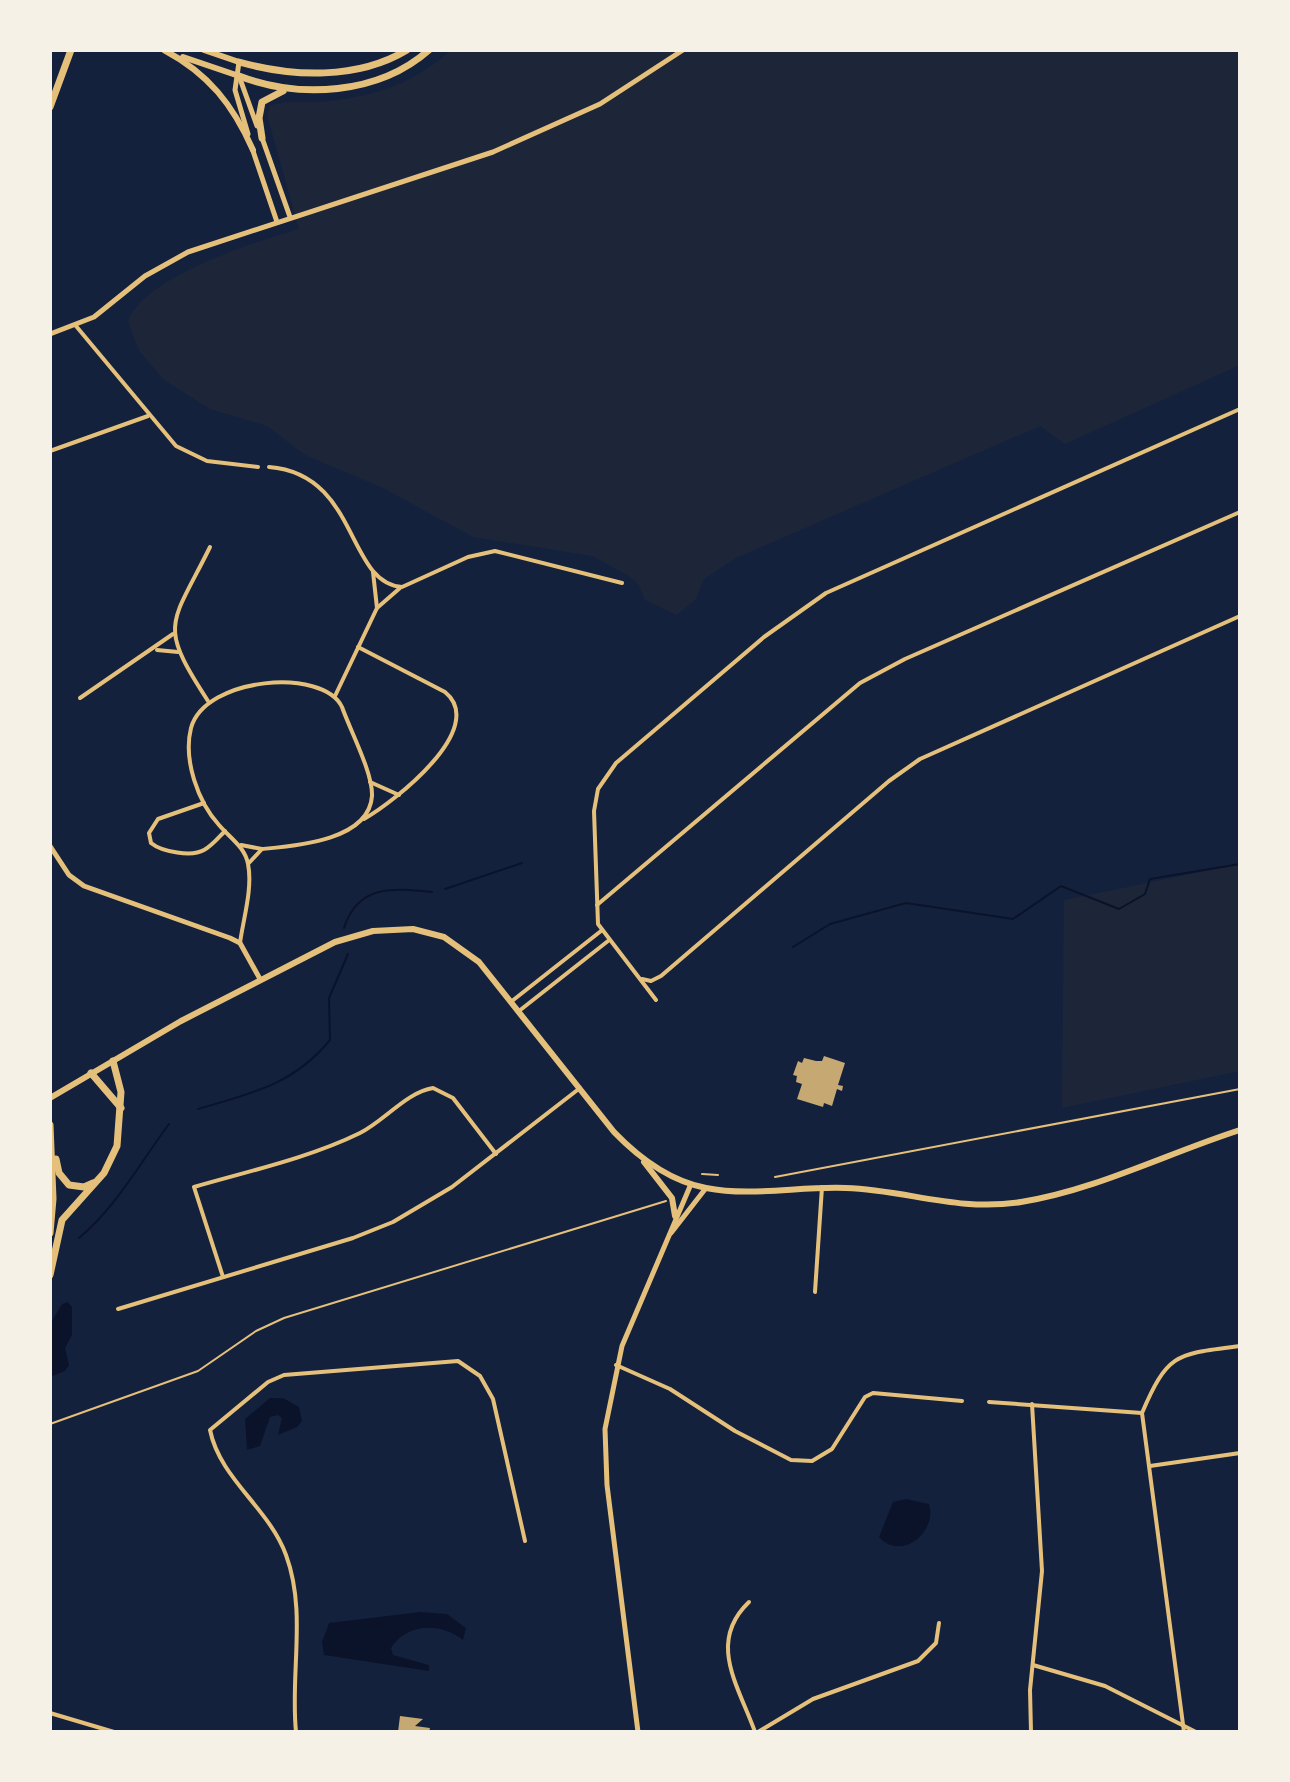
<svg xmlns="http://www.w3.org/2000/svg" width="1290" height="1782" viewBox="0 0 1290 1782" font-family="'Noto Serif',serif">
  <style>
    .green { fill: #1d2539 }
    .water { fill: #0b132b }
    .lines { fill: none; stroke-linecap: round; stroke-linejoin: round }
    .stream { stroke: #0b132b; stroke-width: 2 }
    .building { fill: #c6a872 }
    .path { stroke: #e5c07b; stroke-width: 2 }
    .minor { stroke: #e5c07b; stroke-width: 4 }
    .tertiary { stroke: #e5c07b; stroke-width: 5 }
    .secondary { stroke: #e5c07b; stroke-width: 6 }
    .primary { stroke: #e5c07b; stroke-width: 6 }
    .motorway { stroke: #e5c07b; stroke-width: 7 }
  </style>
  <rect width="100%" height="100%" fill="#14213d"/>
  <!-- green -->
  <g class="green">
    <path d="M451,50H1240V365L1065,444L1040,426L736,558L704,579L696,599L677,615L645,600L639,585L629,576L592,556L473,537L383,488L305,455L267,426L210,409L164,380L139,351L128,321C145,276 255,242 299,229L267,115L270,106C285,100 303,103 320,102C372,97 411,86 451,50Z"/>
    <path d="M1240,864V1071L1062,1108L1064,900Z"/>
  </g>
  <!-- water -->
  <g class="water">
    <path d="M68,1302L72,1307V1335L65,1348L69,1365L65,1371L50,1377V1324L62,1304Z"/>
    <path d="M270,1398H283L299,1407L302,1421L297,1427L278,1435L282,1418L278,1415L270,1417L260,1446L247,1450L245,1419Z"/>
    <path d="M906,1499L929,1504C938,1532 901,1562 879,1537L893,1502Z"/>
    <path d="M420,1612L447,1614L466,1628L463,1640C440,1622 407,1623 391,1648L393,1655L429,1665V1671L324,1655L322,1642L329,1623Z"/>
  </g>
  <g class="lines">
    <!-- stream -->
    <g class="stream">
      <path d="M445,889L522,863"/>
      <path d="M344,928C358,884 394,888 432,892"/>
      <path d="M793,947L830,924L906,903L1013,919L1061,886L1119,909L1145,894L1150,879L1240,864"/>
      <path d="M198,1109C252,1093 293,1085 330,1040L329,998L348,954"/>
      <path d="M79,1238C117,1206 140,1163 169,1124"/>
    </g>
  </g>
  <!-- building -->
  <g class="building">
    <path d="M824,1056L845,1063L838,1085L843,1086L842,1091L837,1089L832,1106L824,1103L823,1107L797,1099L802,1084L796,1082L797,1076L793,1075L798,1061L802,1063L804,1058L816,1061H822Z"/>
    <path d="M400,1716L423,1719L415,1726L430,1728L429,1732H398Z"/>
  </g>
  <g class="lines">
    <!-- path -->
    <g class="path">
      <path d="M702,1174L718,1175"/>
      <path d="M775,1177L1240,1089"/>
      <path d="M50,1424L198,1371L256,1331L284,1318L666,1201"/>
    </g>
    <!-- minor -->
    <g class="minor">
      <path d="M76,326L176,446L207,461L258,467"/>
      <path d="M50,451L148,416"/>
      <path d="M269,467C359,474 346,583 402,587L468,557L495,551L622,583"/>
      <path d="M377,608L400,588"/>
      <path d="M358,647L445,692C489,728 394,802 364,819"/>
      <path d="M157,650L178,652"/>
      <path d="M335,696L377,608L373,572"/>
      <path d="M80,698L173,634"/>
      <path d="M208,701C157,623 171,626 210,547"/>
      <path d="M370,782L399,795"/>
      <path d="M204,803L158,819L149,833L151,843C162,852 192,857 204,850C212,846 219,837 225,831"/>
      <path d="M241,845L262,849"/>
      <path d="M597,905L860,683L905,659L1240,512"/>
      <path d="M240,943C243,920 253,888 248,864C245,847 230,838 219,825C198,802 183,760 191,728C205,677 323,667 342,707C350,730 373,773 372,796C369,841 294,846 262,849L248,864"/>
      <path d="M642,979L651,981L661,976L889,781L920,759L1240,616"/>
      <path d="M656,1000L598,924L594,811L598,789L616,763L764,637L826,593L1240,409"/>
      <path d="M512,1001L601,931"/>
      <path d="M519,1011L608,941"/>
      <path d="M223,1277L194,1187C249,1171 309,1158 360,1133C384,1121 407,1092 433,1088L453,1098L496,1154"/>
      <path d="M815,1292L822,1187"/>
      <path d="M118,1309L353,1238L393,1222L452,1187L580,1088"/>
      <path d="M616,1365L670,1389L735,1431L791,1460L812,1461L832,1449L865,1397L873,1393L962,1401"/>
      <path d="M989,1402L1142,1413"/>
      <path d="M1142,1413L1184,1732"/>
      <path d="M1142,1413C1168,1352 1177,1354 1240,1346"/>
      <path d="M1150,1466L1240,1453"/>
      <path d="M749,1602C707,1642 738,1685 755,1732"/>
      <path d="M1033,1665L1105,1686L1196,1732"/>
      <path d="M50,1713L114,1732"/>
      <path d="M296,1732C290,1673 307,1612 286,1555C269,1508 220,1479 210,1430L268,1382L284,1375L458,1361L480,1376L493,1399L525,1541"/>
      <path d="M758,1732L813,1699L918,1661L936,1643L939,1623"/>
      <path d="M1031,1732L1030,1690L1042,1571L1032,1404"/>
    </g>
    <!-- tertiary -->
    <g class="tertiary">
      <path d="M239,62L235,90L248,134"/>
      <path d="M239,76L257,126"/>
      <path d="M261,135L290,217"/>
      <path d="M252,148L277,222"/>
      <path d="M50,334L94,317L145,276L188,252L493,152L600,104L683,50"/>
      <path d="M50,846L69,875L84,886L230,938L240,943L260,979"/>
      <path d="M671,1233L706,1188"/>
      <path d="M638,1732L607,1485L605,1429L622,1346L691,1184"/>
    </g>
    <!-- secondary -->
    <g class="secondary">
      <path d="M164,50C209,74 233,105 253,150"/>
      <path d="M204,50L239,62"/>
      <path d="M183,57L239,76"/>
      <path d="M113,1061L181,1021L335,942L373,931L413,929L444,937L479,962L614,1132C640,1159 670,1181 706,1188C751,1197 800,1186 846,1188C907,1190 957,1212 1021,1202C1096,1190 1168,1153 1240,1130"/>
      <path d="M644,1162L672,1198L675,1216"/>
    </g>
    <!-- primary -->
    <path class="primary" d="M50,1098L113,1061"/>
    <!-- motorway -->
    <g class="motorway">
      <path d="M239,62C293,77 357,80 407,50"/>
      <path d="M239,76C300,99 378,95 429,50"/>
      <path d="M50,107L71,50"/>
      <path d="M262,138L259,118L262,102L283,91"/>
      <path d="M91,1073L121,1108"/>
      <path d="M50,1125L53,1199L50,1233"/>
      <path d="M56,1159L59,1173L69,1185L84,1187L93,1183"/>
      <path d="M50,1275L62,1220L104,1173L117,1146L121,1092L113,1061"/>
    </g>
  </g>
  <!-- border -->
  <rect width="1290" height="1782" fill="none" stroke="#f6f1e7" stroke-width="104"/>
</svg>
